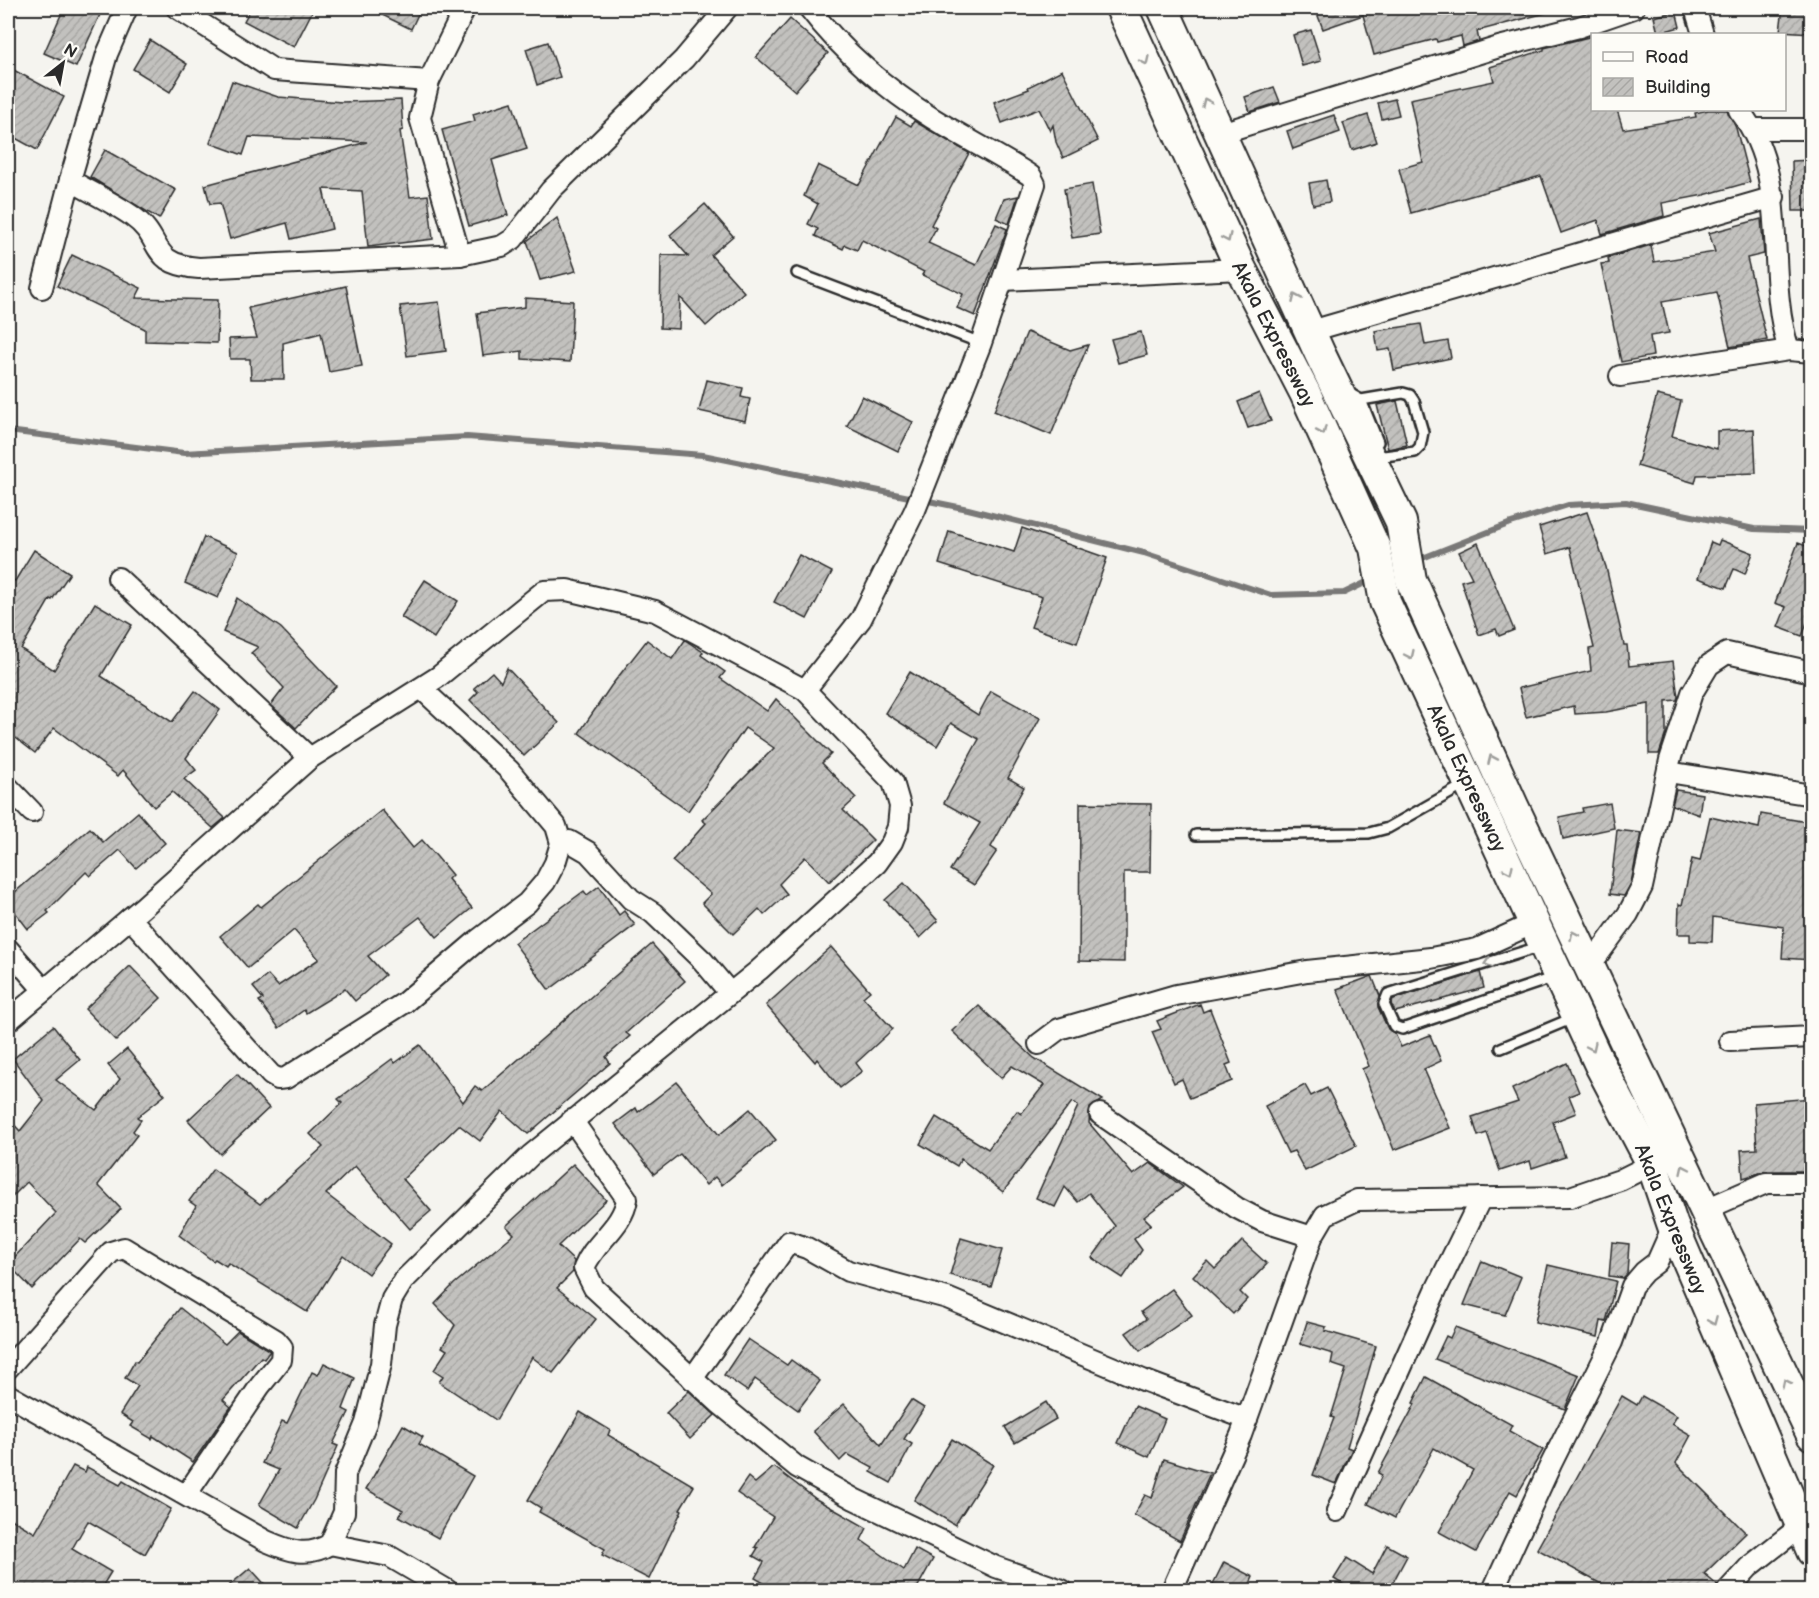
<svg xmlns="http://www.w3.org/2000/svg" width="1819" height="1598" viewBox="0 0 1819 1598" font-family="'Balsamiq Sans',sans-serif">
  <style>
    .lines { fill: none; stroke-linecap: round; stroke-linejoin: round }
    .stream { stroke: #797877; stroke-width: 6 }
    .building { fill: url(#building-hatch); stroke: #2b2b2b; stroke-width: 1.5 }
    .lane-casing { stroke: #2b2b2b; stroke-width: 14 }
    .street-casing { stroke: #2b2b2b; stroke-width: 24 }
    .primary-casing { stroke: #2b2b2b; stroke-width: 34 }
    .lane { stroke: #fdfcf7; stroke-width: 9 }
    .street { stroke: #fdfcf7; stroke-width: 20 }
    .primary { stroke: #fdfcf7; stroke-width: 30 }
    .oneway { stroke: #9e9e9b }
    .labels { text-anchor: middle; stroke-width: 4.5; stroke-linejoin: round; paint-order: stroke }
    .street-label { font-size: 20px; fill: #2b2b2b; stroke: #fdfcf7 }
  </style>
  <defs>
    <pattern id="building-hatch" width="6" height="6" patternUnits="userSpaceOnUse" patternTransform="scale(1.5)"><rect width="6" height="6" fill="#c2c1be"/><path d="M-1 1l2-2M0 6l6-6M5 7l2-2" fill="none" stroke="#a7a6a3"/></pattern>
  </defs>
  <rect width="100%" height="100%" fill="#f5f4ef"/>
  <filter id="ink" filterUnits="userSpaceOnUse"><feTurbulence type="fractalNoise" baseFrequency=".0167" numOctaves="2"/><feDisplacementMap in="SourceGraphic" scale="12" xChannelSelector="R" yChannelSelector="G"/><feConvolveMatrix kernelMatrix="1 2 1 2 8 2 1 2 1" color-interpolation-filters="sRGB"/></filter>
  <g filter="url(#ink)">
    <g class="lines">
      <!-- stream -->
      <g class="stream">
        <path d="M8,431L184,453L467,437L703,455L968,509L1144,553L1271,595L1344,593L1373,579"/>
        <path d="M1415,561L1511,523L1568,505L1626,502L1754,529L1812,531"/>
      </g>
    </g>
    <!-- building -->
    <g class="building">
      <path d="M64,8H103L76,67L44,53Z"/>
      <path d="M251,8H314L294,47L244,21Z"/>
      <path d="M368,8H421L411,29Z"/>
      <path d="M1315,8H1546V13L1477,31L1479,41L1463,46L1461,36L1437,42L1436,39L1374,55L1363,15L1323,29Z"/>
      <path d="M1783,8H1812V33L1780,31Z"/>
      <path d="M1676,11L1680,27L1658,33L1654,17Z"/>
      <path d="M790,19L828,53L795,91L756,57Z"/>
      <path d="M1311,30L1321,61L1302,66L1293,35Z"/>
      <path d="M1593,36V110H1617L1623,129L1696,117L1695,113L1708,110H1727L1736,128L1750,182L1704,195L1662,203L1664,216L1602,234L1598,220L1561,233L1541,176L1411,213L1399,169L1423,162L1410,99L1494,81L1490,67L1544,50V48Z"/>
      <path d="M150,40L187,64L170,92L133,69Z"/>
      <path d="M548,42L560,77L537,85L526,49Z"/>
      <path d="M8,67L64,97L37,150L8,134Z"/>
      <path d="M1062,70L1098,141L1063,158L1056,142L1053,125L1050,131L1039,109L1002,123L994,102L1029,89L1028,87Z"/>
      <path d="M232,81L278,97L342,102L401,100L403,130L400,131L410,197L428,195L433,239L368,247L362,191L323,189L332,229L291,239L287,223L230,239L220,203L210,204L205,185L367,142L249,137L243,155L210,143Z"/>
      <path d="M1274,87L1280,102L1250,112L1245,97Z"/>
      <path d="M1395,99L1399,115L1382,119L1378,103Z"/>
      <path d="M512,102L527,149L492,160L508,215L469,226L442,130L475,121L473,114Z"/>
      <path d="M1334,115L1340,132L1293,149L1287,131Z"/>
      <path d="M1368,115L1377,142L1352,150L1343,123Z"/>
      <path d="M896,117L911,126L914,121L969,153L931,225L936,228L928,243L976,265L996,224L1007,229L975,316L957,308L963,294L922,275L924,272L862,240L857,250L845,245L843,249L815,236L818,229L808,224L818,204L804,196L818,165L859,185Z"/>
      <path d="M105,150L176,190L159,219L90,177Z"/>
      <path d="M1812,160V211H1793L1792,161Z"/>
      <path d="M1326,180L1330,202L1313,205L1309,183Z"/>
      <path d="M1092,184L1100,234L1072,238L1064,189Z"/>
      <path d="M1018,196L1009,224L996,218L1004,199Z"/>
      <path d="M705,204L733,236L711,255L744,292L706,326L680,297L679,329L660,328L661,255L688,256L670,235Z"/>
      <path d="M557,218L576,271L540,280L527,241Z"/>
      <path d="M1761,219L1764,254L1747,258L1767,340L1730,347L1717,292L1662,302L1669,333L1650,336L1653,356L1621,362L1601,264L1609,263L1608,258L1651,245L1654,262L1715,252L1709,233Z"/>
      <path d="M72,255L141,288L136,298L218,300L217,343L145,341V329L57,286Z"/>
      <path d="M346,286L362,366L329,372L321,333L283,343L284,379H251L250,359H230L229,339L257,338L248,308Z"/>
      <path d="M525,298L573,301L570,362L522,359V351L483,356L477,313L525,307Z"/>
      <path d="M439,302L446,351L407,356L400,306Z"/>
      <path d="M1421,324L1425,345L1448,341L1451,358L1394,370L1390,349L1378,351L1375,331Z"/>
      <path d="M1027,332L1070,350L1088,345L1051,435L994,411Z"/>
      <path d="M1141,332L1147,355L1118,363L1111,339Z"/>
      <path d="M707,380L743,388L741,397L750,399L745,421L699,411Z"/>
      <path d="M1259,393L1271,421L1248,428L1238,402Z"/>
      <path d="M1657,395L1681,401L1672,436L1717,449V431L1754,429L1756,473L1697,475L1695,483L1637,466Z"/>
      <path d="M862,396L913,422L898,451L847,426Z"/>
      <path d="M1397,401L1407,445L1388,449L1377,405Z"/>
      <path d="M1587,512L1606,567L1624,645H1627L1629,666L1673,661L1678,697L1677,700L1666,701V733L1659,754H1649V704L1606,712L1575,714L1574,706L1526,717L1519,688L1591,671L1589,649L1594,648L1570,547L1547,554L1539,527Z"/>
      <path d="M1022,528L1107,558L1077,643L1031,627L1042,597L939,564L949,531L1014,552Z"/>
      <path d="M204,537L238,552L218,598L185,583Z"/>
      <path d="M1720,540L1753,553L1745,574L1734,569L1726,588L1698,578L1711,542L1718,545Z"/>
      <path d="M1478,543L1514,630L1499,636L1496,629L1479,635L1461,581L1472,578L1459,552Z"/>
      <path d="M1798,543L1812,548V611L1802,636L1778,627L1786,607L1775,603Z"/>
      <path d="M34,550L70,573L52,600L50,599L21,649L54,670L95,603L132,625L101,676L172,722L195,691L220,710L186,758L196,770L184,779L225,818L213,828L172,792L154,807L123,770L118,776L54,728L35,753L8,732V577L15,581Z"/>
      <path d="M799,555L832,572L807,619L774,602Z"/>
      <path d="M425,580L458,601L434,638L401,617Z"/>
      <path d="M237,598L281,628L336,686L296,728L271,705L284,688L251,653L258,647L223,632Z"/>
      <path d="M647,640L672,659L685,640L703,652L701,655L725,672L720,678L767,711L776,699L831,754L822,763L856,798L843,810L873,840L829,882L805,857L779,884L787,894L764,915L759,909L733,934L702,903L711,894L672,861L706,823L702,820L774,748L745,728L688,811L579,733L611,686Z"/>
      <path d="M507,668L559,723L524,756L470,700L478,692L474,688L492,672L501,682Z"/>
      <path d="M910,672L978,715L991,691L1040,718L1008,778L1024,787L991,847L997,851L974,885L950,870L980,823L944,803L979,739L951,723L937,746L885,713Z"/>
      <path d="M1676,790L1702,794L1699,815L1672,805Z"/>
      <path d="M1080,803L1151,804L1150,872H1124V962L1079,961Z"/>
      <path d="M1610,803L1614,828L1563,839L1559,817L1583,812L1582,808Z"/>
      <path d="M382,810L413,848L422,840L437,857L452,875L448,879L472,908L437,937L420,917L368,956L385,975L355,1001L345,989L306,1013L304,1010L279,1028L259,1001L263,999L253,987L268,975L278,986L319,959L294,930L248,968L220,936L258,904L261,907Z"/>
      <path d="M138,812L165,843L136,868L120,850L90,876L86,872L47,911L49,913L28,929L8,903V898L90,828L103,842Z"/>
      <path d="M1761,814L1812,823V905L1807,942H1812V960L1782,958L1784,927L1713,917L1712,942L1690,941V934H1678L1679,904L1682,905L1692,859L1700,861L1710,817L1759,828Z"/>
      <path d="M1617,830L1641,833L1631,883L1624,896L1610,894Z"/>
      <path d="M904,883L938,921L920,938L885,900Z"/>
      <path d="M599,886L619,915L624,911L635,925L549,990L514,943L584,891L587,895Z"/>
      <path d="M652,944L685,981L626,1033L630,1036L606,1057L610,1063L528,1134L502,1111L480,1141L459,1125L403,1179L431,1211L410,1229L355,1166L326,1194L391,1244L368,1274L343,1255L307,1312L228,1263L226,1266L215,1259L213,1261L179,1235L196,1206L189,1201L213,1169L260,1204L323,1147L310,1134L342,1103L338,1099L392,1059L395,1063L420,1045L463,1102L475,1086L482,1091Z"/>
      <path d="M831,947L870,991L863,997L893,1029L856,1063L862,1071L840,1088L817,1059L815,1062L766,1005Z"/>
      <path d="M130,966L161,998L116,1041L85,1009Z"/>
      <path d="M1480,972L1484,988L1395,1012L1391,1004L1393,999Z"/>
      <path d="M1372,976L1380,996L1378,1007L1388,1029L1395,1034L1401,1047L1430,1035L1441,1061L1424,1069L1450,1128L1394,1150L1362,1069L1369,1066L1337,989Z"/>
      <path d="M1200,1004L1203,1012L1210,1009L1231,1063L1226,1065L1232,1081L1190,1098L1182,1079L1174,1083L1152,1032L1161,1029L1157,1021Z"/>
      <path d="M979,1006L1034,1058L1103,1100L1090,1108L1089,1123L1133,1175L1150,1163L1183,1187L1144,1217L1151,1224L1134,1239L1142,1250L1123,1278L1092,1258L1115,1226L1089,1193L1078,1202L1065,1187L1055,1207L1036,1198L1078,1106L1072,1102L1003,1192L961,1159L957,1166L920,1144L936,1117L988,1149L1017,1111L1021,1114L1044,1085L1012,1066L1001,1078L952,1031Z"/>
      <path d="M53,1026L80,1060L56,1080L96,1110L120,1079L108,1065L127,1049L165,1095L137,1117L141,1120L133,1131L137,1135L98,1185L121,1209L85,1243L80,1239L32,1289L8,1264L56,1213L27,1182L8,1201V1118L20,1131L44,1101L13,1059Z"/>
      <path d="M1567,1063L1579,1092L1569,1096L1576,1113L1553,1122L1565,1157L1532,1168L1530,1161L1500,1171L1487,1133L1478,1136L1472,1117L1518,1102L1512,1089Z"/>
      <path d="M237,1074L269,1108L220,1154L188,1120Z"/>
      <path d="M677,1082L719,1135L750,1109L776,1140L722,1185L715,1177L706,1185L680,1154L654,1174L615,1124L636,1108L638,1112Z"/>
      <path d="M1305,1085L1311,1096L1327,1088L1356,1146L1305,1171L1294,1151L1288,1153L1265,1106Z"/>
      <path d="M1812,1098V1126H1808L1810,1171H1766L1743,1178L1741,1150L1757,1149L1754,1103Z"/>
      <path d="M573,1164L606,1200L558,1246L574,1261L573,1272L557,1288L596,1319L553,1373L532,1357L496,1420L439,1382L443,1376L434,1370L447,1350L442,1347L455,1325L435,1304L454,1284L514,1234L506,1226Z"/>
      <path d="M961,1238L1002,1250L991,1287L950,1275Z"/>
      <path d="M1242,1241L1267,1264L1240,1292L1247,1299L1233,1314L1193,1276L1207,1261L1215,1269Z"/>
      <path d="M1612,1242L1629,1244L1627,1274L1623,1278L1609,1276Z"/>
      <path d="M1482,1261L1521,1277L1505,1315L1464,1305Z"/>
      <path d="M1548,1265L1616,1281L1606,1322L1601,1321L1598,1337L1535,1322Z"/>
      <path d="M1172,1289L1192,1315L1140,1351L1126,1333L1146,1319L1141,1312Z"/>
      <path d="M180,1308L225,1344L238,1331L270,1351L264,1359L261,1357L223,1400L231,1407L193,1462L153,1436L152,1439L130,1426L133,1422L120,1414L138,1386L125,1378L135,1361L137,1362Z"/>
      <path d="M1307,1322L1326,1327L1325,1331L1376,1346L1347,1447L1352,1449L1336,1484L1313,1475L1334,1418L1331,1417L1346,1369L1331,1364L1333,1354L1300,1344Z"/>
      <path d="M1455,1327L1579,1375L1565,1409L1435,1359L1446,1336L1450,1338Z"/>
      <path d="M748,1339L787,1365L791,1360L820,1381L798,1410L755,1379L747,1391L724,1375Z"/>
      <path d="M324,1363L355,1378L343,1409L349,1412L333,1444L338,1446L314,1500L298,1528L259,1505L279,1470L262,1463L282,1421L287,1423L312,1372L318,1375Z"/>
      <path d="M1426,1377L1512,1425L1509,1431L1543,1450L1517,1495L1510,1491L1476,1552L1439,1532L1473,1470L1434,1448L1395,1518L1368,1504L1382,1475L1378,1473L1415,1404L1413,1403Z"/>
      <path d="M689,1391L715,1415L690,1439L666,1413Z"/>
      <path d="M1622,1396L1637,1405L1642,1396L1677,1416L1672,1424L1691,1435L1676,1463L1746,1533L1704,1574L1717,1585L1716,1590H1612L1537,1549Z"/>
      <path d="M911,1400L924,1408L904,1439L912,1444L891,1483L871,1472L873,1468L847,1454L840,1461L813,1431L844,1404L881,1445Z"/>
      <path d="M1046,1402L1056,1419L1015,1443L1005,1427Z"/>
      <path d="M1135,1406L1165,1419L1149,1457L1118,1443Z"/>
      <path d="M580,1412L610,1430L608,1435L694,1486L680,1509L682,1510L649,1579L602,1555L605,1549L539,1512L541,1508L528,1500Z"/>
      <path d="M403,1425L423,1437L419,1444L473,1476L438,1538L399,1516L403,1510L366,1489Z"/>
      <path d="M952,1439L993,1465L955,1525L914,1500Z"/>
      <path d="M1164,1459L1210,1473L1180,1541L1134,1515L1145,1495L1152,1498Z"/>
      <path d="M73,1466L85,1472L87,1467L120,1485L123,1481L171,1509L145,1554L88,1521L72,1549L111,1572L100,1590H8V1517L35,1533Z"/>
      <path d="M774,1467L816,1499L867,1528L861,1540L904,1570L915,1549L933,1559L916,1590H776L755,1578L764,1562L753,1556L758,1548L755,1547L773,1517L737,1493L748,1477L755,1483Z"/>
      <path d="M1387,1545L1407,1556L1391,1586L1399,1590H1352L1334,1579L1347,1558L1372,1574Z"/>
      <path d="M1224,1562L1253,1577L1247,1590H1210Z"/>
      <path d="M250,1568L270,1590H224Z"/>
    </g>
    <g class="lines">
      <defs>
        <g id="lane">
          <path d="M797,273L981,343"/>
          <path d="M1347,392L1361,400L1403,393L1410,395L1414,401L1423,432L1420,447L1415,452L1384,456L1375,452"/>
          <path d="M1361,400L1378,442"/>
          <path d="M1196,835L1369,833L1388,828L1466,784"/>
          <path d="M1542,946L1388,994L1384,1004L1394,1026L1402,1029L1555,977"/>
          <path d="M1501,1048L1573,1018"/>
        </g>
        <g id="street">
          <path d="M177,8L274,70L429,81"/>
          <path d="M1695,8L1703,34"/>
          <path d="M1739,110C1793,179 1763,272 1789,350"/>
          <path d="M1754,129H1812"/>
          <path d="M1221,133L1499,47L1579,27L1634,8"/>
          <path d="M70,180C90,192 112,202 132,216C165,239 147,264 199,268L460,255L502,246L513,239L551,190L684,59L727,8"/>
          <path d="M460,255L420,118L429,81L465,8"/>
          <path d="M1003,280L1241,269"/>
          <path d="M42,288L70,180L107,54L127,8"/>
          <path d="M1311,331L1774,197"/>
          <path d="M1620,376L1789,350L1812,352"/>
          <path d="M118,578L310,758"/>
          <path d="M805,690L861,619L915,510L981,343L1035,184L1031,176C999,155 964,138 932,118C887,90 841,50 809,8"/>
          <path d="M1668,772L1812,795"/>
          <path d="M8,787L32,812"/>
          <path d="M561,843L569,841L588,852L631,899L653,913L703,961L729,992"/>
          <path d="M130,918L271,1075L278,1079L286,1078L404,1003L478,940L527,903L545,882L555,863L561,843L556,826L509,770L422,689"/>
          <path d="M8,949L43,989"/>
          <path d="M1589,967L1628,914L1642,887L1670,760L1692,693L1709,665L1727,653L1812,672"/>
          <path d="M8,1021L142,908L310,758L438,677L544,591L567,590L655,611L805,690L893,782L900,806L898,827L892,842L877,863L759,970L531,1155L403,1281L392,1299L385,1325L381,1364L366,1423L345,1474L344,1512L330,1544C307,1558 289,1551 266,1541L8,1395"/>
          <path d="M1730,1041L1812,1037"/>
          <path d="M1039,1044L1059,1029L1176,995L1307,971L1431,958L1477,949L1534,923"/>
          <path d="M1100,1114L1237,1208L1262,1221L1312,1237"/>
          <path d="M572,1120L627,1199C623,1227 594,1242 584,1268L594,1288L719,1403L797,1467L854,1499L996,1567L1062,1590"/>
          <path d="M1704,1210L1766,1183H1812"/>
          <path d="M8,1368L111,1252L124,1248L276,1340L282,1347L281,1360L260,1386L186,1495"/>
          <path d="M692,1379L789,1242L807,1248L848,1271L947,1298L1143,1380L1247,1419"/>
          <path d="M1337,1511L1436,1290L1481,1198"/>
          <path d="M330,1544L389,1556L447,1590"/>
          <path d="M1172,1590L1241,1435L1312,1237L1325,1215L1357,1200L1570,1197L1620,1180L1652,1164"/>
          <path d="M1493,1590L1551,1464L1612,1342L1632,1286L1644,1272L1657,1262L1673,1226"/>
          <path d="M1728,1590L1749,1567L1801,1526"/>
        </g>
        <g id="primary">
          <path d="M1121,8L1241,269L1305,393L1375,548L1385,602L1600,1065L1652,1164L1673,1226L1812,1551"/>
          <path d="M1163,8L1320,354L1401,522L1411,580L1513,806L1812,1435"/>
        </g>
      </defs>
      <!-- lane casing -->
      <use href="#lane" class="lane-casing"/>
      <!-- street casing -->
      <use href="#street" class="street-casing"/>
      <!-- primary casing -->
      <use href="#primary" class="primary-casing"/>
      <!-- lane -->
      <use href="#lane" class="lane"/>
      <!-- street -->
      <use href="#street" class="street"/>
      <!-- primary -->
      <use href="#primary" class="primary"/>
    </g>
    <!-- one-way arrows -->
    <defs><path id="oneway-chevron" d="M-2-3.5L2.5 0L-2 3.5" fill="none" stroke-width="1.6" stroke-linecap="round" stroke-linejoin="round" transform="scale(1.5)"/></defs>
    <g class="oneway">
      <use href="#oneway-chevron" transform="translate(1145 61) rotate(65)"/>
      <use href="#oneway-chevron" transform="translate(1206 102) rotate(-115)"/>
      <use href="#oneway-chevron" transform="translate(1227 238) rotate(65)"/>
      <use href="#oneway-chevron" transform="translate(1296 298) rotate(-114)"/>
      <use href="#oneway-chevron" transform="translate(1322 431) rotate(66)"/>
      <use href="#oneway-chevron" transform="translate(1410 655) rotate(65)"/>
      <use href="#oneway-chevron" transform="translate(1492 759) rotate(-114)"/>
      <use href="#oneway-chevron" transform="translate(1509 870) rotate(65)"/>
      <use href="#oneway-chevron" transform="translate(1574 935) rotate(-115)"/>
      <use href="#oneway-chevron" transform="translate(1488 963) rotate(163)"/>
      <use href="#oneway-chevron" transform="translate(1592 1047) rotate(65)"/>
      <use href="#oneway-chevron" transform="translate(1684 1169) rotate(-115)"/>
      <use href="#oneway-chevron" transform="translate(1713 1321) rotate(67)"/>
      <use href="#oneway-chevron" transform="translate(1786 1383) rotate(-116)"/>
    </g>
  </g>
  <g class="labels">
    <!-- street labels -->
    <g class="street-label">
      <text transform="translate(1274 334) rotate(63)" y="7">Akala Expressway</text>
      <text transform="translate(1467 778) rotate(65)" y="7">Akala Expressway</text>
      <text transform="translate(1671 1219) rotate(68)" y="7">Akala Expressway</text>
    </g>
  </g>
  <!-- margin -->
  <rect width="1819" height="1598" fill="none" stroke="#fdfcf7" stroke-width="30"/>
  <rect x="15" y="15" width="1789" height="1568" fill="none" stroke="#2b2b2b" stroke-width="2" filter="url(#ink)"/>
  <!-- legend -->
  <rect x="1591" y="33" width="195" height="78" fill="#fdfcf7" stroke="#a9a8a5" stroke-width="1.5"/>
  <rect x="1603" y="52" width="30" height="9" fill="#fdfcf7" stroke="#a9a8a5" stroke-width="1.5"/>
  <text x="1645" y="63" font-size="18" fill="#2b2b2b">Road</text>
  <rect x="1603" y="78" width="30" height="18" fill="url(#building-hatch)" stroke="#a9a8a5" stroke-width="1.5"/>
  <text x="1645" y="93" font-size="18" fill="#2b2b2b">Building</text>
  <!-- north arrow -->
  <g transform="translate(63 63) rotate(31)" stroke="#fdfcf7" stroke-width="4.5" paint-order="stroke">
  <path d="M0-4.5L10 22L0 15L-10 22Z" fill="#2b2b2b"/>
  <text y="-9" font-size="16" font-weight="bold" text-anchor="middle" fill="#2b2b2b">N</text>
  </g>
</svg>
